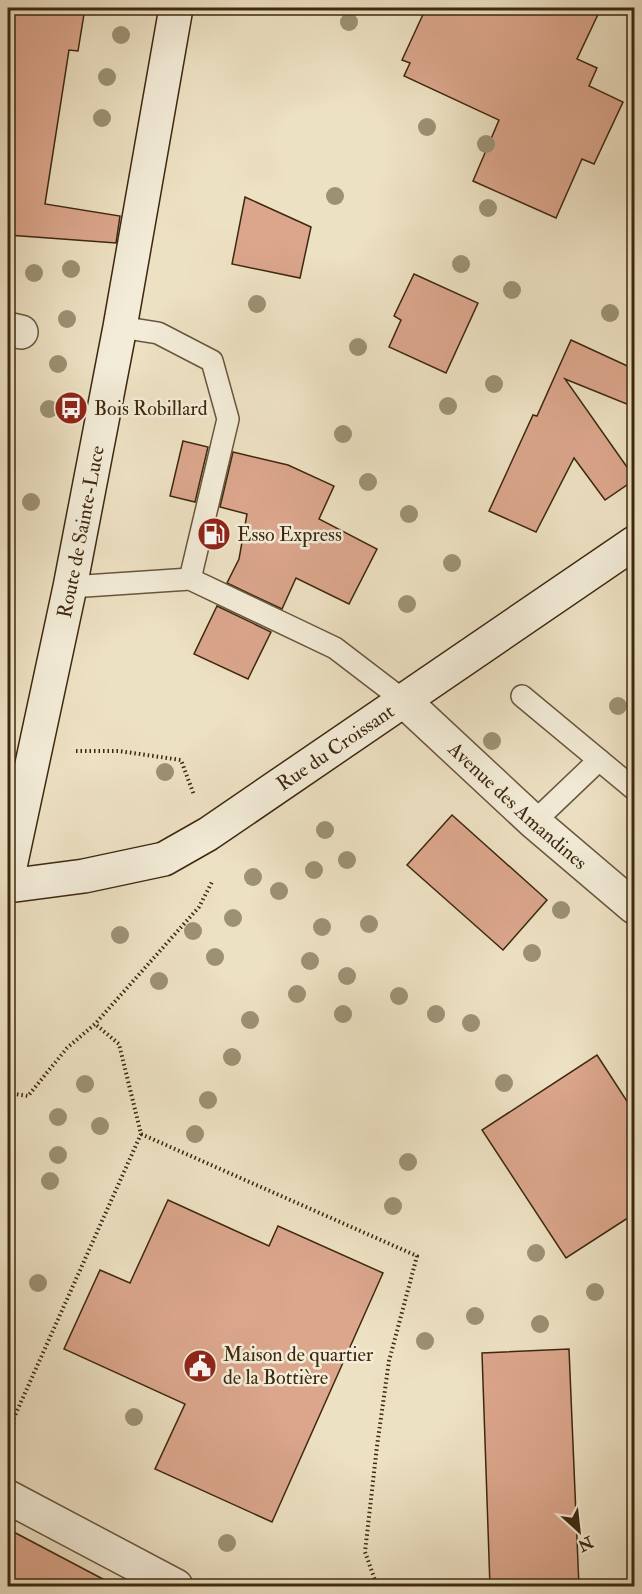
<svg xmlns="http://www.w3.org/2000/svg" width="642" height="1594" viewBox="0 0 642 1594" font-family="'IM FELL Double Pica',serif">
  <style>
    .building { fill: #dba68c; stroke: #3d280f; stroke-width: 1.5 }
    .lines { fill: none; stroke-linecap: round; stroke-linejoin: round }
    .lane-casing { stroke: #69563c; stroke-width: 24 }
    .street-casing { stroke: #69563c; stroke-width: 36 }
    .secondary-casing { stroke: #3d280f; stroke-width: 36 }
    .path { stroke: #3d280f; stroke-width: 4; stroke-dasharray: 1.5 3; stroke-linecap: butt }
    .lane { stroke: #f3ecd8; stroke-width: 21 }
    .street { stroke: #f3ecd8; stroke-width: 33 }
    .secondary { stroke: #f3ecd8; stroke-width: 33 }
    .tree { fill: #9c9173 }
    .labels { text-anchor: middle; stroke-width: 5; stroke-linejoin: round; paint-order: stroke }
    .poi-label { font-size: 20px; fill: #3d280f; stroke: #f3ecd8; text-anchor: start }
    .street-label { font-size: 20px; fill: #3d280f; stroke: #f3ecd8 }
  </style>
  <rect width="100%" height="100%" fill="#ede1c3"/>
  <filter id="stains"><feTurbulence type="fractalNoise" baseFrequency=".00333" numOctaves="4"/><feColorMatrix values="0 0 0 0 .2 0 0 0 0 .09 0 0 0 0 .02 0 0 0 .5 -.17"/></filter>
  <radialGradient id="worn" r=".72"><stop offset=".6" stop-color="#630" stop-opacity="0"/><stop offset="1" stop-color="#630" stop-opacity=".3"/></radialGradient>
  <!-- building -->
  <g class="building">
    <path d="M8,8H85L78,51L69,50L45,204L120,216L116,243L8,235Z"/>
    <path d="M426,8H601L577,59L597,68L589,86L623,102L594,164L582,159L556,218L473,181L499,120L404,76L410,63L402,60Z"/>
    <path d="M245,197L311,227L300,278L232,264Z"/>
    <path d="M414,274L478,303L446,373L389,347L401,320L394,316Z"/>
    <path d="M571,340L634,369V407L565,379L634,477V480L605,500L574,458L536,532L489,511L533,415L537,416Z"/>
    <path d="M183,441L208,447L195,502L170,496Z"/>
    <path d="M233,452L288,465L334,486L319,519L377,549L349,604L296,578L282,609L227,583L239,559L247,514L220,507Z"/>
    <path d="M217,606L271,632L248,679L194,654Z"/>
    <path d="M452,815L547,900L503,950L407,865Z"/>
    <path d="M597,1055L634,1112V1214L566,1258L482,1130Z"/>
    <path d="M168,1200L269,1246L278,1226L383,1273L272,1522L155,1469L185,1404L64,1349L100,1270L130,1283Z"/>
    <path d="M569,1349L579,1587H490L482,1353Z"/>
    <path d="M8,1529L118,1587H8Z"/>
  </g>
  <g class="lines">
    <defs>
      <g id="lane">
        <path d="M120,327L158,333L212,361L228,419L190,579"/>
        <path d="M70,587L190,579L335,648L403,700"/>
        <path d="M522,696L634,789"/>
        <path d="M534,822L599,760"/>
      </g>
      <g id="street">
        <path d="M8,329L21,332"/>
        <path id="s1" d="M403,700L534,822L634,907"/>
        <path d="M8,1497L176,1586"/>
      </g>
      <g id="secondary">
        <path id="s2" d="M8,876L70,587L120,327L176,8"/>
        <path id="s3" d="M8,886L84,876L164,859L208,834L634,543"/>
      </g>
    </defs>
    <!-- lane casing -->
    <use href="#lane" class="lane-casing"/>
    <!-- street casing -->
    <use href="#street" class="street-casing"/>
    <!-- secondary casing -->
    <use href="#secondary" class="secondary-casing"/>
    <!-- path -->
    <g class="path">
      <path d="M76,751H119L181,760L194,795"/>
      <path d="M8,1093L28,1096L67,1048L95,1024L199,907L213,880"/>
      <path d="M141,1134L417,1256L389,1361L377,1446L365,1552L377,1586"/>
      <path d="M8,1431L141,1134L119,1044L95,1024"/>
    </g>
    <!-- lane -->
    <use href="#lane" class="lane"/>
    <!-- street -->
    <use href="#street" class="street"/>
    <!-- secondary -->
    <use href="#secondary" class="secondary"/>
  </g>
  <!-- trees -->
  <g class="tree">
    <circle cx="349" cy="22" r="9"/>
    <circle cx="121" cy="35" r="9"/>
    <circle cx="107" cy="77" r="9"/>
    <circle cx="102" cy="118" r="9"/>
    <circle cx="427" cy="127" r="9"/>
    <circle cx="486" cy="144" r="9"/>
    <circle cx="335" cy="196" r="9"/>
    <circle cx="488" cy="208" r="9"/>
    <circle cx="461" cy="264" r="9"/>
    <circle cx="71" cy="269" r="9"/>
    <circle cx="34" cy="273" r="9"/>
    <circle cx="512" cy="290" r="9"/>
    <circle cx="257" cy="304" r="9"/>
    <circle cx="610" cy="313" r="9"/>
    <circle cx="67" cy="319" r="9"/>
    <circle cx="358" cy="347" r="9"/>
    <circle cx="58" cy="364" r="9"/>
    <circle cx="494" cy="384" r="9"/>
    <circle cx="448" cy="406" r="9"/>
    <circle cx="49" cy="409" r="9"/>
    <circle cx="343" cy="434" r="9"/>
    <circle cx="368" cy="482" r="9"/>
    <circle cx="31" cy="502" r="9"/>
    <circle cx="409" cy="514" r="9"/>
    <circle cx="452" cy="563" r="9"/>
    <circle cx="407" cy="604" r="9"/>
    <circle cx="618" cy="706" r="9"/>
    <circle cx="492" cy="741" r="9"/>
    <circle cx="165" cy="772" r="9"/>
    <circle cx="325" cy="830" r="9"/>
    <circle cx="347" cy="860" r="9"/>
    <circle cx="314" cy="870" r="9"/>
    <circle cx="253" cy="877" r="9"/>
    <circle cx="279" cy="891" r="9"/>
    <circle cx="561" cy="910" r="9"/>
    <circle cx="233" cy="918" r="9"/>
    <circle cx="369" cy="924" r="9"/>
    <circle cx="322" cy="927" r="9"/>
    <circle cx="193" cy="931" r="9"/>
    <circle cx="120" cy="935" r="9"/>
    <circle cx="532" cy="953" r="9"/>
    <circle cx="215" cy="957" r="9"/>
    <circle cx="310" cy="961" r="9"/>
    <circle cx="347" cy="976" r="9"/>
    <circle cx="159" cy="981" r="9"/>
    <circle cx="297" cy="994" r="9"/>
    <circle cx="399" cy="996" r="9"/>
    <circle cx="343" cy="1014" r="9"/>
    <circle cx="436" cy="1014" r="9"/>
    <circle cx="250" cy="1020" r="9"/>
    <circle cx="471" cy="1023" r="9"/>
    <circle cx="232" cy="1057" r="9"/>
    <circle cx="504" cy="1083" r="9"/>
    <circle cx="85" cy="1084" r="9"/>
    <circle cx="208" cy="1100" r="9"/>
    <circle cx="58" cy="1117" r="9"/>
    <circle cx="100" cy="1126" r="9"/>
    <circle cx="195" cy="1134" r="9"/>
    <circle cx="58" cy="1155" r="9"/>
    <circle cx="408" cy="1162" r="9"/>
    <circle cx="50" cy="1181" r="9"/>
    <circle cx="393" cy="1206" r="9"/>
    <circle cx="536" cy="1253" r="9"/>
    <circle cx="38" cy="1283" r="9"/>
    <circle cx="595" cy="1292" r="9"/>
    <circle cx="475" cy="1316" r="9"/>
    <circle cx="540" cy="1324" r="9"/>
    <circle cx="425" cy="1341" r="9"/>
    <circle cx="134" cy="1417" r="9"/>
    <circle cx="227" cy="1543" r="9"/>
  </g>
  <!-- icons -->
  <defs>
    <symbol id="bus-disc" viewBox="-11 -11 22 22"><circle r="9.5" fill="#8f2418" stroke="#f3ecd8"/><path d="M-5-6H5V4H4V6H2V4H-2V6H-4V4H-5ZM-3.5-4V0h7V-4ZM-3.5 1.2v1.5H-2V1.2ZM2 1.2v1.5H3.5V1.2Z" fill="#fff"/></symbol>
    <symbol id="fuel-disc" viewBox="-11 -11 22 22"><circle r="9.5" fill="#8f2418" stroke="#f3ecd8"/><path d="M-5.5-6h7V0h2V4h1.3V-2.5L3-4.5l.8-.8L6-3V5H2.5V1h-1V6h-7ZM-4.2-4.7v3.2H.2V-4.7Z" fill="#fff"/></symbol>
    <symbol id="civic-disc" viewBox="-11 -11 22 22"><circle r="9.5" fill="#8f2418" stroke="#f3ecd8"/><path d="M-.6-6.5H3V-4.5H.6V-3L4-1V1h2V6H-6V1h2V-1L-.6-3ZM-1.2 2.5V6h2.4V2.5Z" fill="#fff"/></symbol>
  </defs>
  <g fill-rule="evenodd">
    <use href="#bus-disc" x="52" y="389" width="38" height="38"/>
    <use href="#fuel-disc" x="195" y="515" width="38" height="38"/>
    <use href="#civic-disc" x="181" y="1347" width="38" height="38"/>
  </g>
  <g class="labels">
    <!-- poi labels -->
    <g class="poi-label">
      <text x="94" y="415">Bois Robillard</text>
      <text x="237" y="541">Esso Express</text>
      <text x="223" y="1361">Maison de quartier<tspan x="223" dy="23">de la Bottière</tspan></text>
    </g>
    <!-- street labels -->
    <g class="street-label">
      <text dy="7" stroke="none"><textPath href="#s2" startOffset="352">Route de Sainte-Luce</textPath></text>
      <text dy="7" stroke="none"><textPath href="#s3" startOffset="363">Rue du Croissant</textPath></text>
      <text dy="7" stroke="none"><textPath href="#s1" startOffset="156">Avenue des Amandines</textPath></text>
    </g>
  </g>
  <!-- margin -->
  <rect width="642" height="1594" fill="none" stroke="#ede1c3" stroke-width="30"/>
  <rect x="9" y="9" width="624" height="1576" fill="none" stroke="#3d280f" stroke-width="3"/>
  <rect x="15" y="15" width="612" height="1564" fill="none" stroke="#3d280f" stroke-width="1.5"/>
  <!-- north arrow -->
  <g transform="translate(579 1531) rotate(153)" stroke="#f3ecd8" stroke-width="4.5" paint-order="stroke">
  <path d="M0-4.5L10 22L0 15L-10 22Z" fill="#3d280f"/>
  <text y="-9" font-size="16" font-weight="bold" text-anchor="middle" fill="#3d280f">N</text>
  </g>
  <rect width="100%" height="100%" filter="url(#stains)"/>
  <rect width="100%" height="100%" fill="url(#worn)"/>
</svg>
